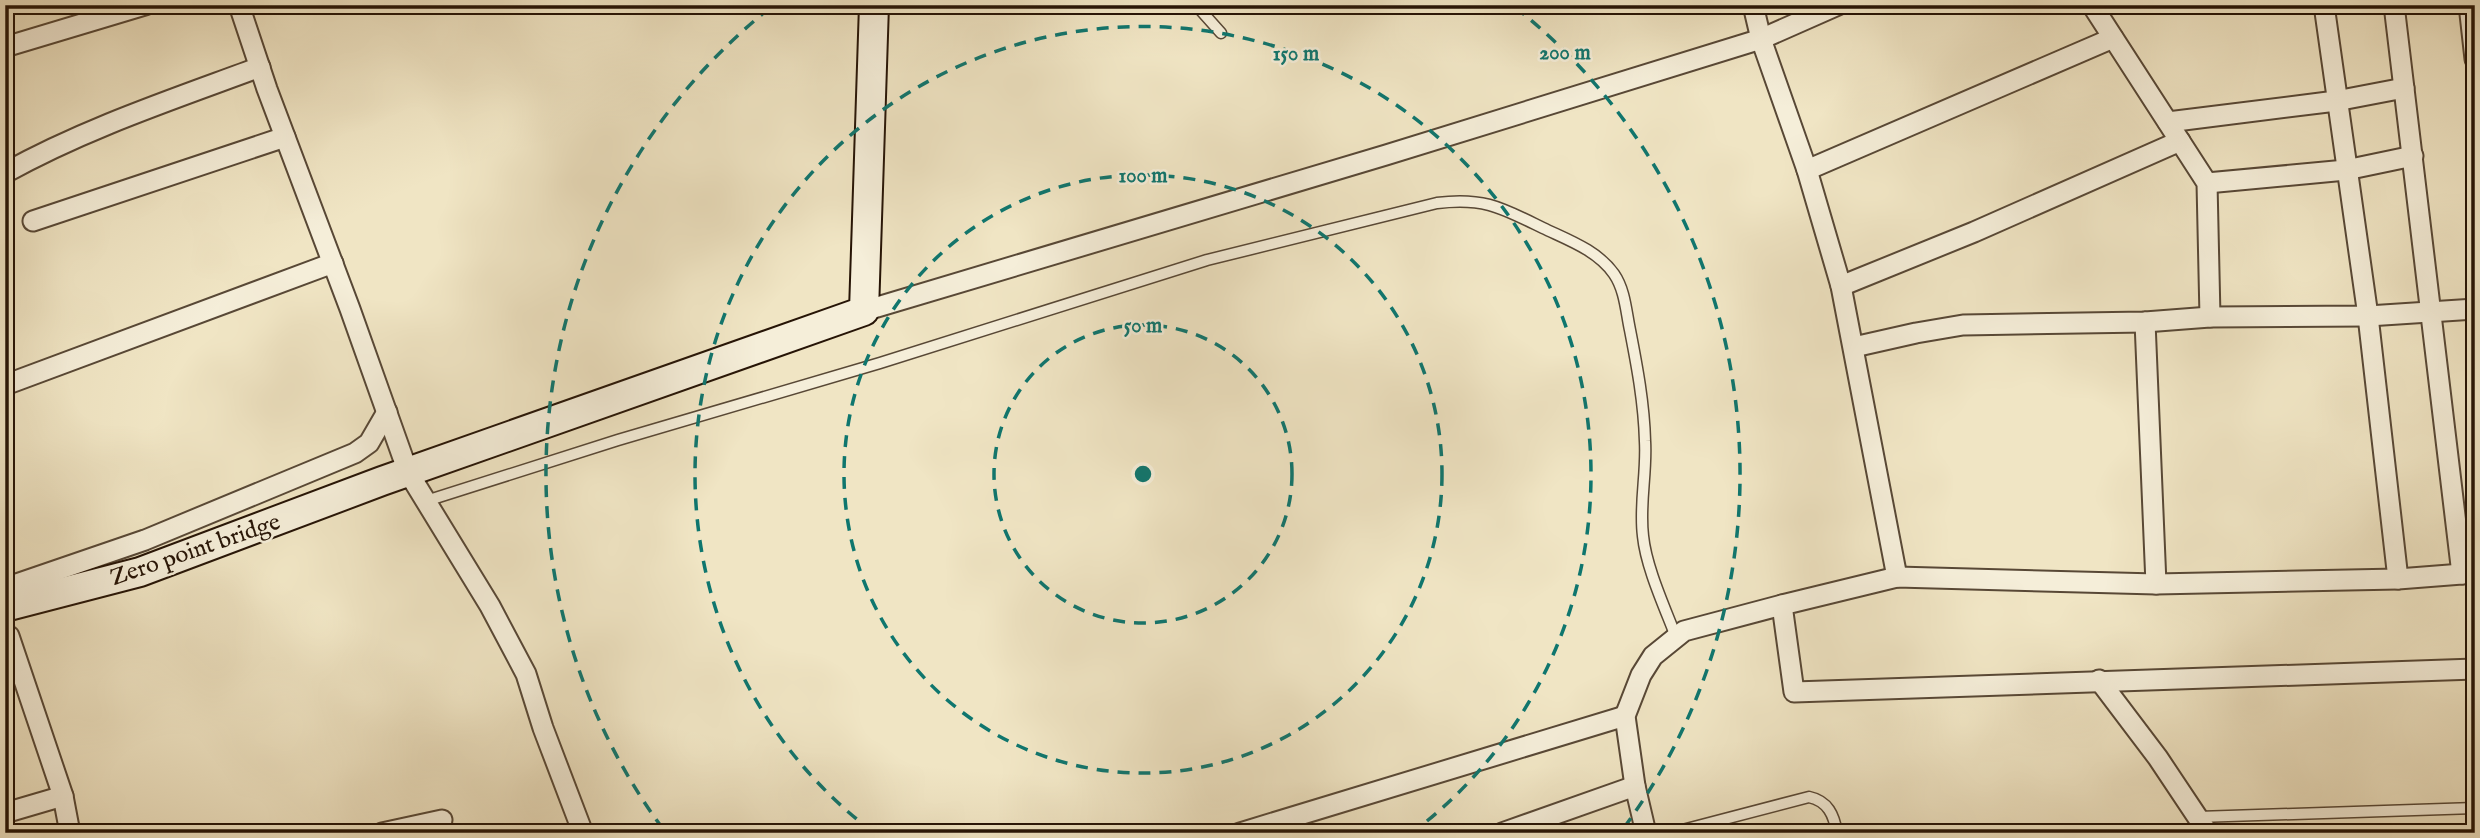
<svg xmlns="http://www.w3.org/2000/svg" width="2480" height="838" viewBox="0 0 2480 838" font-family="'IM FELL English',serif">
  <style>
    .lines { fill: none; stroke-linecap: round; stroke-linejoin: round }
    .lane-casing { stroke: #584836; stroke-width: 13 }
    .street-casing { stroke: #584836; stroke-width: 23 }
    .secondary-casing { stroke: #261406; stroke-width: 32 }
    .lane { stroke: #f5eed9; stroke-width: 10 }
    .street { stroke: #f5eed9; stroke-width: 19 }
    .secondary { stroke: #f5eed9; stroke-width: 28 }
    .ring { fill: none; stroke: #0f766e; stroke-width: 3.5; stroke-dasharray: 12 9 }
    .labels { text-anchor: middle; stroke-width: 5; stroke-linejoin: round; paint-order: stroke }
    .street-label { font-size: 24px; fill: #261406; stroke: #f5eed9 }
    .centre { fill: #0f766e; stroke: #f5eed9; stroke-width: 3.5 }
    .ring-label { font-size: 21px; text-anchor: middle; font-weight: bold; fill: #0f766e; stroke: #f5eed9; stroke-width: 5; stroke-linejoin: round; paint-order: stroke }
  </style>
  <rect width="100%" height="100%" fill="#f0e5c4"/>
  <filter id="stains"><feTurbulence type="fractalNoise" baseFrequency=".00286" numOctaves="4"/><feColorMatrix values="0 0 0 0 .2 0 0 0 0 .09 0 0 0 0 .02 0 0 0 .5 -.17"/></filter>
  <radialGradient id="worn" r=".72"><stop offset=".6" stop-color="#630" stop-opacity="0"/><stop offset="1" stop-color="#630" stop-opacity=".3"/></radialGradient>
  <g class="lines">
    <defs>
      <g id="lane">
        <path d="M1196,5L1221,33"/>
        <path d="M426,501L618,440L880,363L1207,260L1437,203C1484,197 1502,208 1543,228C1568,240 1597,250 1614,274C1625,290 1626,311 1630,330C1637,366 1644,403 1645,441C1647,473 1639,504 1643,536C1646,567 1665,608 1676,637"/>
        <path d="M2198,817L2475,808"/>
        <path d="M1671,833L1809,797C1828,801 1834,815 1837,833"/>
      </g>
      <g id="street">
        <path d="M239,5L267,89L350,309L408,472L490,606L526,674L543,728L583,833"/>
        <path d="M1838,5L1761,39L1807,170L1841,286L1897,577"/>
        <path d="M2092,5L2207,183L2210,317"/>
        <path d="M2324,5L2368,316L2398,579"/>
        <path d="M2394,5L2462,574"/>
        <path d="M2469,5L2475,59"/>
        <path d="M5,47L145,5"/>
        <path d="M2168,122L2336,101L2404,88"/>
        <path d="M1807,170L2113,38"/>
        <path d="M5,173C86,128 174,99 260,67"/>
        <path d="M2207,183L2346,170L2413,156"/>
        <path d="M33,221L285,137"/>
        <path d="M1841,286L1974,232L2180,141"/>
        <path d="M864,311L1386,155L1761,39L1753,5"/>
        <path d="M2145,322L2156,584"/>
        <path d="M1854,347L1916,333L1963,325L2145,322L2210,317L2368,316L2475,309"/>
        <path d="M5,385L333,263"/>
        <path d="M2475,573L2398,579L2156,584L1897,577L1782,605L1794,692L2475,669"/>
        <path d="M5,588L145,540L355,453L369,443L387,412"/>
        <path d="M9,636L63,796L70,833"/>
        <path d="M2099,680L2158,758L2208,833"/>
        <path d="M5,813L63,796"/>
        <path d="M382,833L442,820"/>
        <path d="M1240,833L1625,716"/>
        <path d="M1502,833L1635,786"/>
        <path d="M1646,833L1635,786L1625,716L1641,675L1653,656L1684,631L1782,605"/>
      </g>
      <path id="secondary" d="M5,607L140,572L382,481L864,311L874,5"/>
    </defs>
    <!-- lane casing -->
    <use href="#lane" class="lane-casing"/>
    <!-- street casing -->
    <use href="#street" class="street-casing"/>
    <!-- secondary casing -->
    <use href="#secondary" class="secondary-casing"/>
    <!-- lane -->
    <use href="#lane" class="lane"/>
    <!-- street -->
    <use href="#street" class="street"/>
    <!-- secondary -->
    <use href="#secondary" class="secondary"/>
  </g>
  <!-- distance rings -->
  <g class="ring">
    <circle cx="1143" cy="474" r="149"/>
    <circle cx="1143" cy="474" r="299"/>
    <path d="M873 832A448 448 0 1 1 1413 832"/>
    <path d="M663 829A597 597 0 0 1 771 7M1515 7A597 597 0 0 1 1623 829"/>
  </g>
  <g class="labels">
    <!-- street labels -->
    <g class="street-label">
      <text transform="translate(195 549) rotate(-19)" y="8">Zero point bridge</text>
    </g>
  </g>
  <circle cx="1143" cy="474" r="10" class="centre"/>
  <g class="ring-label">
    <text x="1565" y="59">200 m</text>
    <text x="1296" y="60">150 m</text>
    <text x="1143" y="182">100 m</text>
    <text x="1143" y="332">50 m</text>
  </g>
  <!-- margin -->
  <rect width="2480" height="838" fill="none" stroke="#f0e5c4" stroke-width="28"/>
  <rect x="7" y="7" width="2466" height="824" fill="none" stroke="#261406" stroke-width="3.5"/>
  <rect x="14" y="14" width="2452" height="810" fill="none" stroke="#261406" stroke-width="2"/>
  <rect width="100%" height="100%" filter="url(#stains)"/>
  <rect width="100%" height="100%" fill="url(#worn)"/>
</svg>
